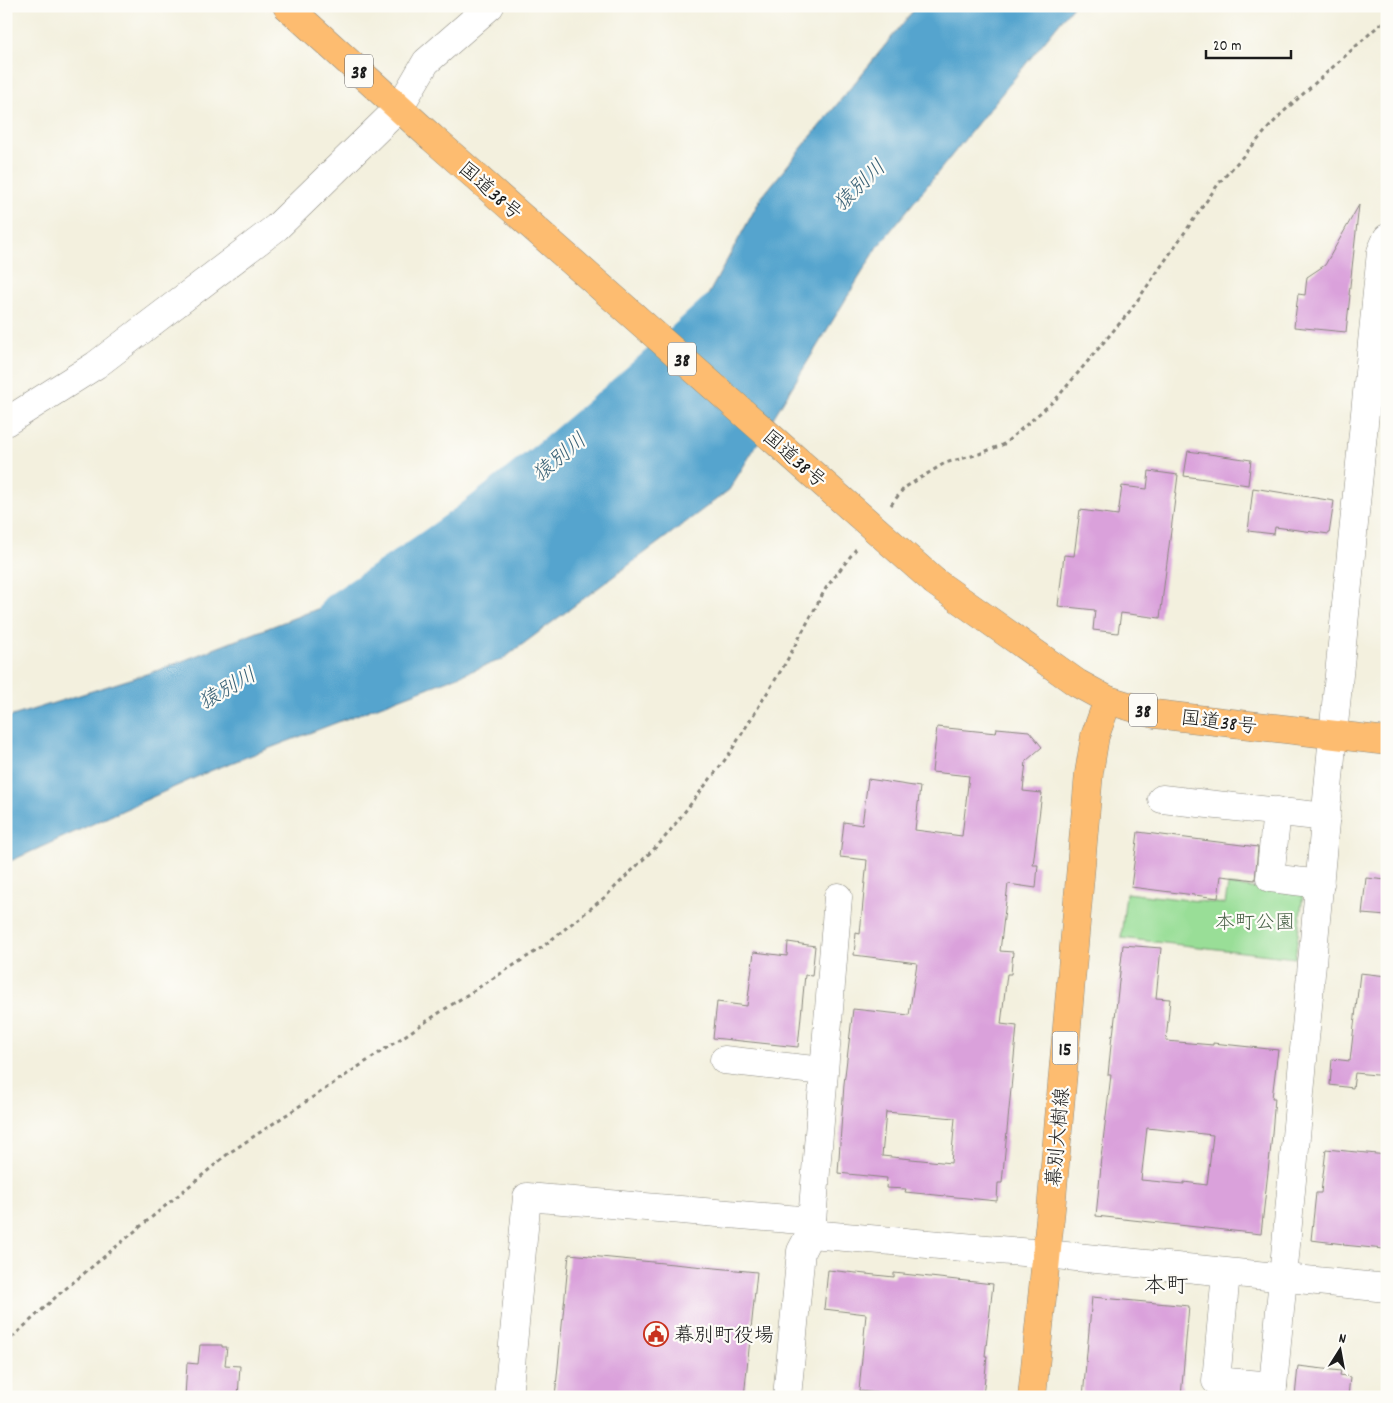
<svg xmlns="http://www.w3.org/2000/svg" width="1393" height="1403" viewBox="0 0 1393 1403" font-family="Dekko,'Klee One',sans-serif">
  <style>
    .green { fill: #99de97; stroke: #5a7d5a }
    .water { fill: #54a4ce; stroke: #386075 }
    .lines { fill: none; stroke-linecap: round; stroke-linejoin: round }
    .river { stroke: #54a4ce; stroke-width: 51 }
    .building { fill: #daa1db; fill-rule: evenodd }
    .minor-casing { stroke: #88867d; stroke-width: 29 }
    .major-casing { stroke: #88867d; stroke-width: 29 }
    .highway-casing { stroke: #88867d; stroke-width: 29 }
    .path { stroke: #88867d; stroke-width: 3; stroke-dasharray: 4 4; stroke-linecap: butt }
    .minor { stroke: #fff; stroke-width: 28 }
    .major { stroke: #fdbc6f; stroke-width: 28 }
    .highway { stroke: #fdbc6f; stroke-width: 28 }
    .highway-bridge-casing { stroke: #88867d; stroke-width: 29; stroke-linecap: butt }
    .highway-bridge { stroke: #fdbc6f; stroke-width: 28 }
    .labels { text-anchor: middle; stroke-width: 4.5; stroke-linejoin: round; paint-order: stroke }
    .shield { fill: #fdfcf7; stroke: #605f5e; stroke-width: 1 }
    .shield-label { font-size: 19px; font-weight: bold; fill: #1c1c1c }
    .street-label { font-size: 20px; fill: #1c1c1c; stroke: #fdfcf7 }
    .park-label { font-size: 20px; fill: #486047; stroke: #fdfcf7 }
    .poi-label { font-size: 20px; fill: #1c1c1c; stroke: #fdfcf7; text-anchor: start }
    .water-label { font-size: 21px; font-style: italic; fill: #386075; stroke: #fdfcf7 }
    .quarter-label { font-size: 22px; fill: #1c1c1c; stroke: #fdfcf7 }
  </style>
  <rect width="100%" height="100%" fill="#fdfcf7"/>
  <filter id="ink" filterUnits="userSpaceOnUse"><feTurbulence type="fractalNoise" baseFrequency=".02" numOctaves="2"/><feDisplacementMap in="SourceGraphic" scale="10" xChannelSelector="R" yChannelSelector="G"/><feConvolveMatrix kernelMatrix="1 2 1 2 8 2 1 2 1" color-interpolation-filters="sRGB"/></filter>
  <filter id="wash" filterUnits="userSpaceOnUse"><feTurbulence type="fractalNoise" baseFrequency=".0096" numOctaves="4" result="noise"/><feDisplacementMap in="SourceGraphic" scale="20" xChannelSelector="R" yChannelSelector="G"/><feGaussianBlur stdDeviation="1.12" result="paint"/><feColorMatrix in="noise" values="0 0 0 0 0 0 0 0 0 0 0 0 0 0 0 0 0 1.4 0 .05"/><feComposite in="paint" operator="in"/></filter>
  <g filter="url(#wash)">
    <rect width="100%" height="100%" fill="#f3f0de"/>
    <!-- green -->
    <path class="green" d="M1228,885L1303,894L1295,958L1121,938L1126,893L1225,904Z"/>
    <!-- water -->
    <path class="water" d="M917,6H1073L879,245L729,490L503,659L210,771L6,863V718L159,670L488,543L638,423L761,198Z"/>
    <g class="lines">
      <!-- river -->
      <path class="river" d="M343,616C387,587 431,558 474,526C559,461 641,391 719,318"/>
    </g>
    <g id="blocks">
      <!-- building -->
      <g class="building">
        <path d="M1359,205L1349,295H1350L1346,332L1294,327L1298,294L1305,295L1307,277L1325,265Z"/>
        <path d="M1188,451L1251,460L1248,485L1184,476Z"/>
        <path d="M1149,471L1178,475L1160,618L1121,613L1118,633L1093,630L1095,610L1058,606L1064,555L1074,556L1080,510L1118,515L1122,486L1147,489Z"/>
        <path d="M1253,488L1334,501L1329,534L1275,527L1274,534L1248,531Z"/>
        <path d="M937,727L996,733L997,728L1029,731L1042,747L1026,761L1023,791L1042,793L1033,865H1038L1036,888L1008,884L1000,951L1013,952L1011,974H1007L1001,1024L1017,1026L1002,1183H998L997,1201L905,1192L906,1189L886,1188L887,1178L838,1173L844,1084L853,1009L909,1015L917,963L854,955L856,933L860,934L867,860L840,857L844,822L862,825L868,779L920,787L915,830L962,836L969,776L932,772ZM886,1112L955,1118L951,1163L882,1156Z"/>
        <path d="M1138,832L1258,847L1255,880L1221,876L1218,898L1131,887Z"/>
        <path d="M1366,878L1387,880V916L1362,914Z"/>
        <path d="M788,942L815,946L812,976L805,975L798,1047L713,1038L717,1002L747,1006L754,952L787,956Z"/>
        <path d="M1123,945L1161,948L1156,998L1170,999L1166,1041L1213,1045V1043L1278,1050L1272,1098H1275L1271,1145L1261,1234L1096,1216L1101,1166H1100L1111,1075H1108L1112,1035L1113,1036ZM1147,1128L1213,1135L1207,1185L1184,1182V1184L1141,1180Z"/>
        <path d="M1360,973L1387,976V1076L1355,1073L1353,1088L1330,1085L1332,1059L1350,1061Z"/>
        <path d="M1326,1149L1387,1155V1223L1384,1249L1343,1245L1344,1244L1311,1240L1316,1193H1321Z"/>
        <path d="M569,1254L757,1272L744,1397H555Z"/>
        <path d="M828,1270L894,1277V1273L993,1284L985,1356H987L983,1397H918L859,1391L866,1314L824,1309Z"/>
        <path d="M1092,1297L1189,1306L1181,1397H1083Z"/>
        <path d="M200,1345H222V1347H227L225,1365L240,1366L238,1397H185L187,1363L198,1364Z"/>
        <path d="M1298,1366L1341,1371L1340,1375L1350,1377L1348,1397H1295Z"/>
      </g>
    </g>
  </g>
  <g filter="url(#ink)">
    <use href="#blocks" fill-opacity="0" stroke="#88867d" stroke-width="1"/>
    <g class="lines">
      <defs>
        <g id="minor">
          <path d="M6,422L96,365L277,227L399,108L426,62L490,6"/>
          <path d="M1162,799L1326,817"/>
          <path d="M1277,811L1270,878L1320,884"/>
          <path d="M724,1060L823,1071"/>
          <path d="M810,1234L1046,1254L1387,1288"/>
          <path d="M1226,1273L1216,1381L1273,1386"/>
          <path d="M508,1397L527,1197L812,1221"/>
          <path d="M787,1397L801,1251L810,1234L812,1221L838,897"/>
          <path d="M1272,1397L1333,735L1381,252L1387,238"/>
        </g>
        <path id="major" d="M1032,1397L1052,1199L1089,773L1095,736L1108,700"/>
        <g id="highway">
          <path d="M287,6L430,136"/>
          <path d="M935,582L1077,683L1108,700L1155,714L1387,741"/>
        </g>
      </defs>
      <!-- minor casing -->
      <use href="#minor" class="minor-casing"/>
      <!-- major casing -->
      <use href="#major" class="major-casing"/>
      <!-- highway casing -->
      <use href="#highway" class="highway-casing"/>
      <!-- path -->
      <g class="path">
        <path d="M891,505L904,488L945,463L979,454L1004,444L1056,399L1130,311L1219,183L1281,114L1387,18"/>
        <path d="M6,1343L58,1295L229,1153L451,1005L541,948L605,897L662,841L728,756L785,664L826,588L856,549"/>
      </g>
      <!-- minor -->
      <use href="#minor" class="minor"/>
      <!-- major -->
      <use href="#major" class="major"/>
      <!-- highway -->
      <use href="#highway" class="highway"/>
      <defs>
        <path id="highway-bridge" d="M430,136L935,582"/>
      </defs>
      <!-- highway-bridge casing -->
      <use href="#highway-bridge" class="highway-bridge-casing"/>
      <!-- highway-bridge -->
      <use href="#highway-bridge" class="highway-bridge"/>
    </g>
  </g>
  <!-- icons -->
  <defs>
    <symbol id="civic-ring" viewBox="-11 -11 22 22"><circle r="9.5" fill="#fdfcf7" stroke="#c8321e" stroke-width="1.5"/><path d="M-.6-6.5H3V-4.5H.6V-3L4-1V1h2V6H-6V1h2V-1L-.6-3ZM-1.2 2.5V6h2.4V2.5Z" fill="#c8321e"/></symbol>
  </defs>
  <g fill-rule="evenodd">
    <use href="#civic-ring" x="642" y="1320" width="28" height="28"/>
  </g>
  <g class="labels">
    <!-- shield labels -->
    <g class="shield">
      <rect x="345" y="54.5" width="28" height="33" rx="4"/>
      <rect x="668" y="342.5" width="28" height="33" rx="4"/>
      <rect x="1129" y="693.5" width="28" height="33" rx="4"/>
      <rect x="1052.5" y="1031.5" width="25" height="33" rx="4"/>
    </g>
    <g class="shield-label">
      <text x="359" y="78">38</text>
      <text x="682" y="366">38</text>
      <text x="1143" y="717">38</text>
      <text x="1065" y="1055">15</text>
    </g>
    <!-- street labels -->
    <g class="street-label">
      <text transform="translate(491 190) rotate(41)" y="7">国道38号</text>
      <text transform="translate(795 458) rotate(41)" y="7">国道38号</text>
      <text transform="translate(1219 721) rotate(7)" y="7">国道38号</text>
      <text transform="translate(1057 1137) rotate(-85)" y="7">幕別大樹線</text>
    </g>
    <!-- park labels -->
    <g class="park-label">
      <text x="1255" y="928">本町公園</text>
    </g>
    <!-- poi labels -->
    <g class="poi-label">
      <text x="674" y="1341">幕別町役場</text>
    </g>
    <!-- water labels -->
    <g class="water-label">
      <text transform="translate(859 185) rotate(-44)" y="7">猿別川</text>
      <text transform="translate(559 457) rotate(-40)" y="7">猿別川</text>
      <text transform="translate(227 688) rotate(-30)" y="7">猿別川</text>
    </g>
    <!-- quarter labels -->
    <g class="quarter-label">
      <text x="1166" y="1292">本町</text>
    </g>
  </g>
  <!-- margin -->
  <rect width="1393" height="1403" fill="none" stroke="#fdfcf7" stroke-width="25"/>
  <!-- north arrow -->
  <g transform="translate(1340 1350) rotate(11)" stroke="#fdfcf7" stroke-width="4" paint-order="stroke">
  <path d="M0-4L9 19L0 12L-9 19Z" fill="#1c1c1c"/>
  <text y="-8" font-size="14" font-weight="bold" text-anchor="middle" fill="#1c1c1c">N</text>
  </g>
  <!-- scale -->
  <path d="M1206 50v8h85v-8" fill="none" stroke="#1c1c1c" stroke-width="2.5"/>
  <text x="1213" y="50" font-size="15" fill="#1c1c1c" stroke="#fdfcf7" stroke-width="4" paint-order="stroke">20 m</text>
</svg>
